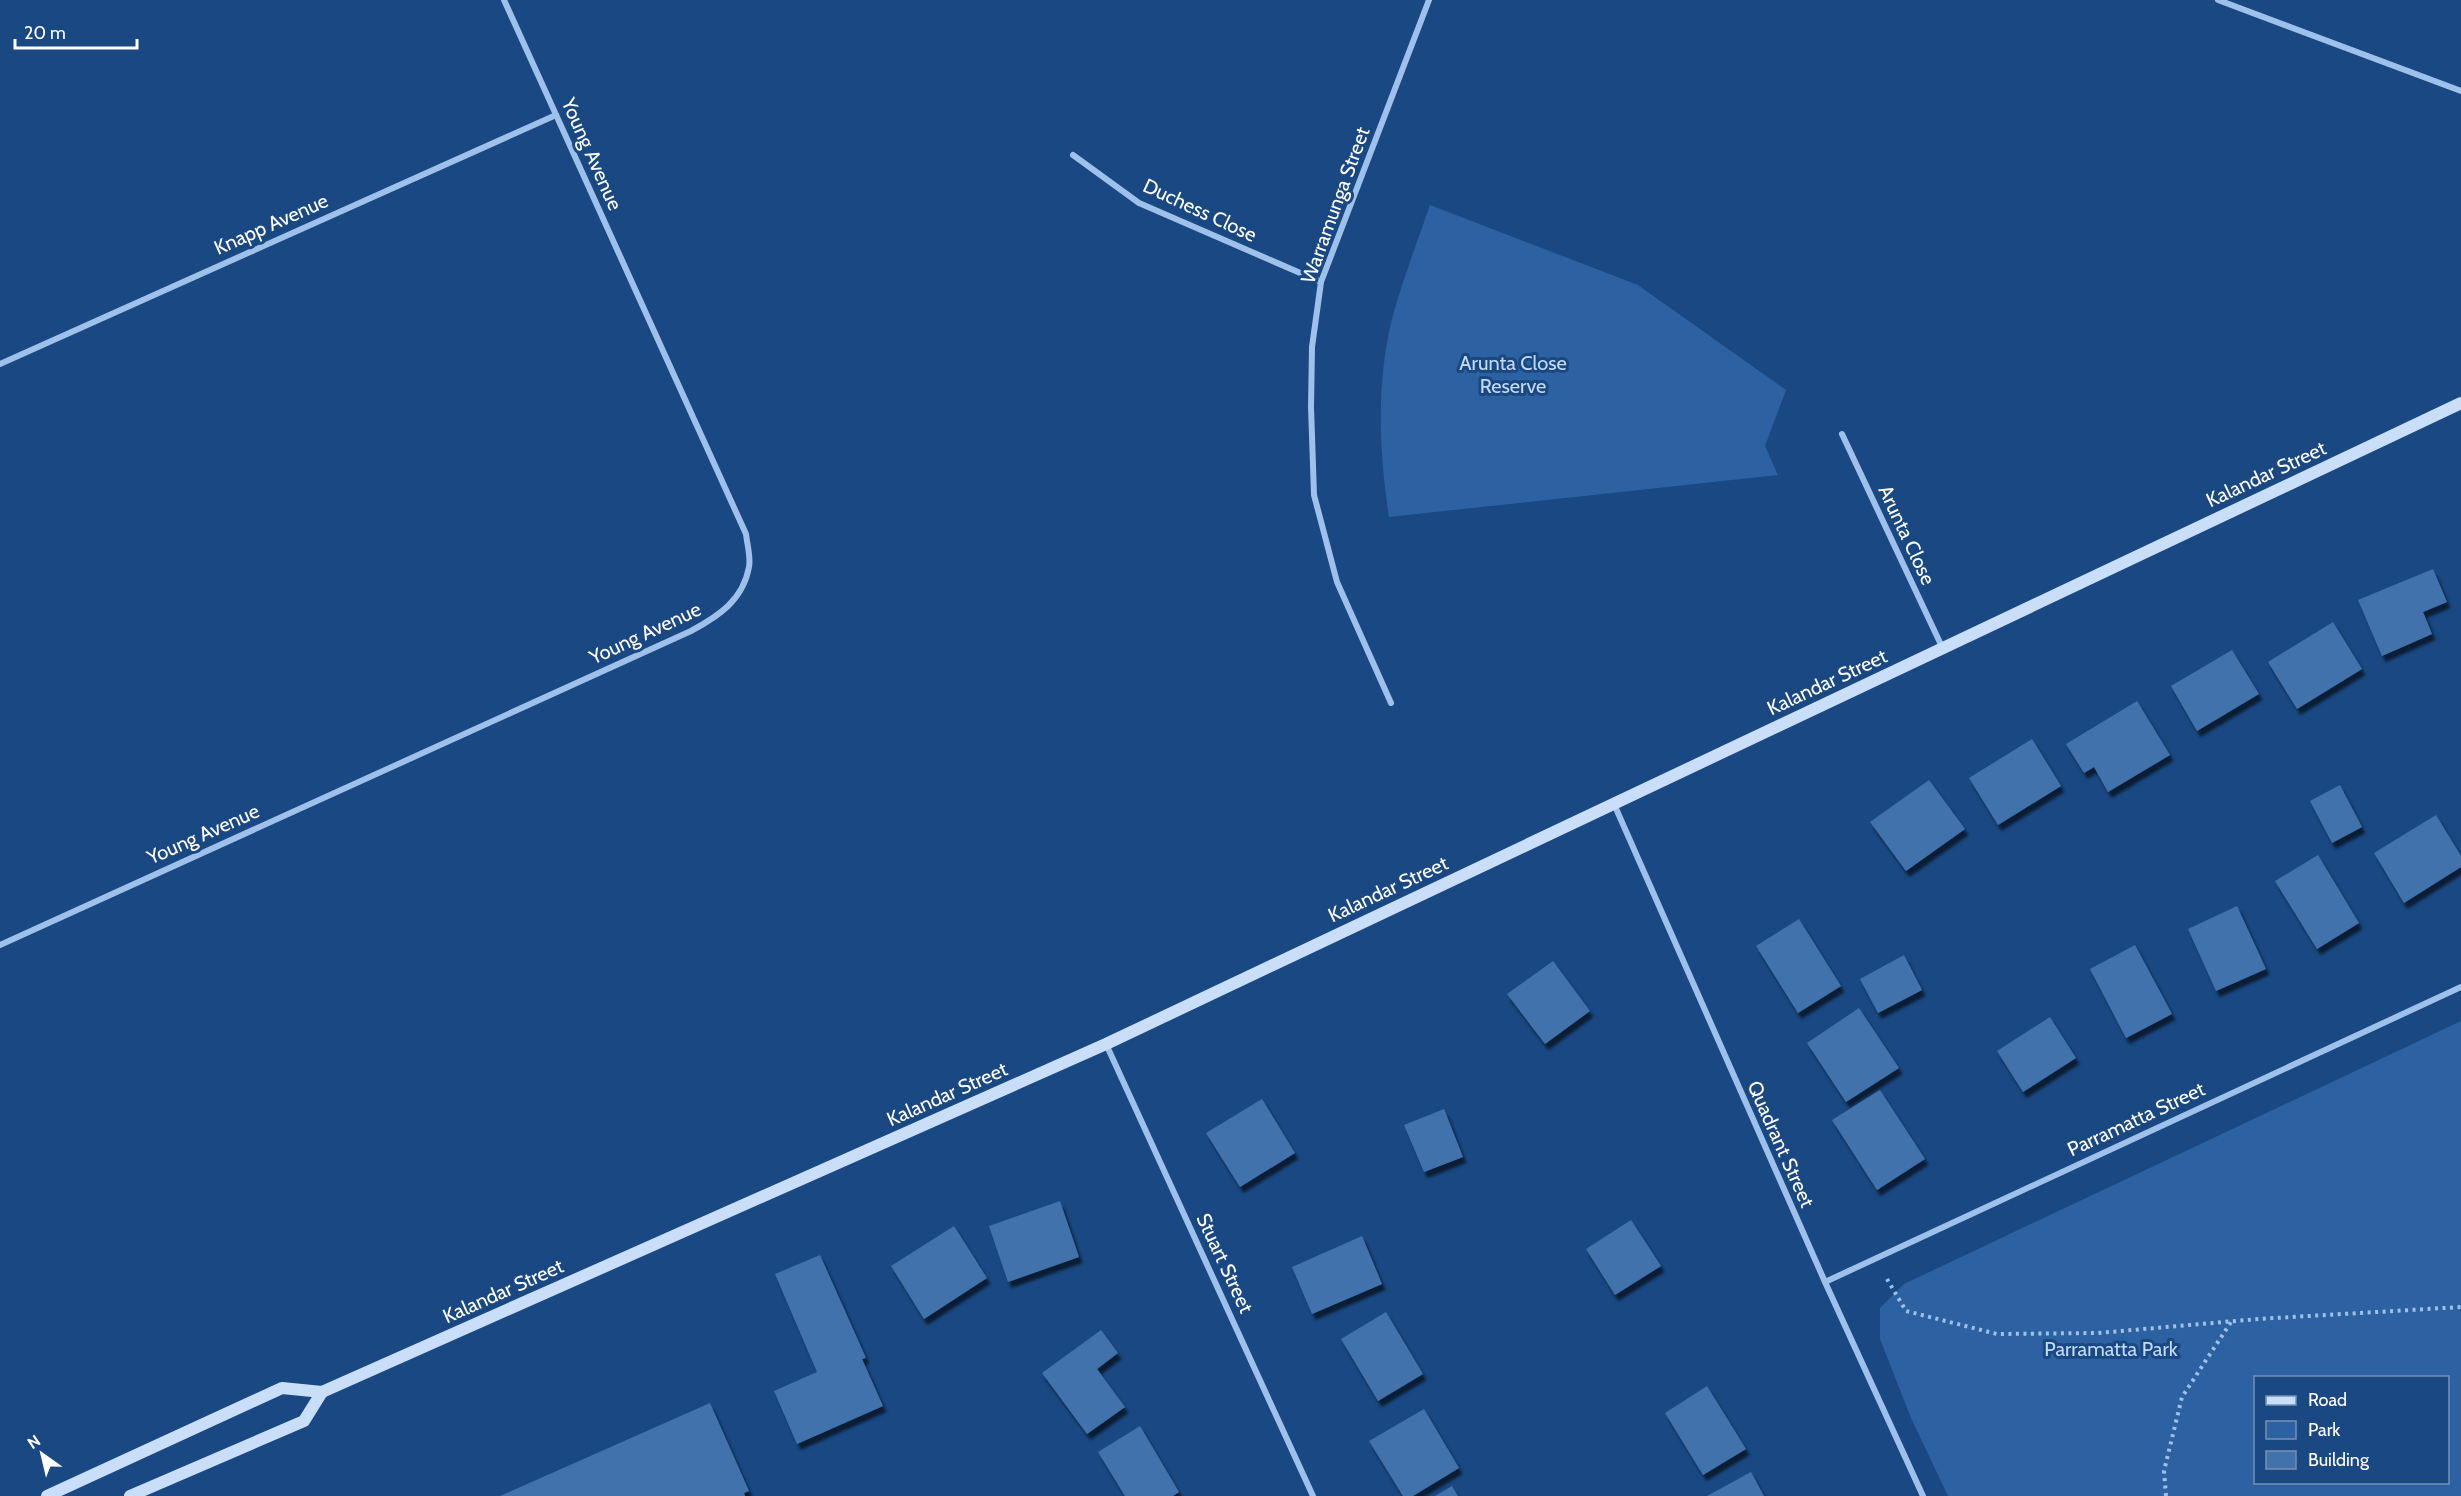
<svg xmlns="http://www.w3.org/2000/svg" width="2461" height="1496" viewBox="0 0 2461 1496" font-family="Cabin,sans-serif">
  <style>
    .green { fill: #2c62a1; fill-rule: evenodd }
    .building { fill: #4272ab; filter: url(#shadow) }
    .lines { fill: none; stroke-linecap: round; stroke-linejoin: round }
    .path { stroke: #9dc1eb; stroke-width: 4; stroke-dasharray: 3 4.5; stroke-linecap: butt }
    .street { stroke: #9dc1eb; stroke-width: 6 }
    .secondary { stroke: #c9def8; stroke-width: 12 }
    .labels { text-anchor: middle; stroke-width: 6; stroke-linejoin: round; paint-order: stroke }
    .street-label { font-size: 20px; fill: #fff; stroke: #194882 }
    .park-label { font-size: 20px; fill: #c2dbf8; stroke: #194882 }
  </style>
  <defs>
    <filter id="shadow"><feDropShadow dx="3.5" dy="6" stdDeviation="1.5" flood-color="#0009"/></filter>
  </defs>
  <rect width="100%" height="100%" fill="#194882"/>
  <!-- green -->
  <g class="green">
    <path d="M1430,205L1638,285L1786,390L1765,446L1778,475L1389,517C1379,452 1376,384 1392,319C1402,281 1417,243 1430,205Z"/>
    <path d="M2461,1021V1496H1948L1911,1418L1880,1339V1308L1904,1284ZM2256,1378H2448V1482H2256Z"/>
  </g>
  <!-- building -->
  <g class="building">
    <path d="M2433,569L2447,602L2423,612L2432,634L2382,656L2358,600Z"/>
    <path d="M2333,622L2362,669L2297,709L2268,662Z"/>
    <path d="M2232,650L2259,694L2197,731L2171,686Z"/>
    <path d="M2137,701L2170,755L2108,792L2094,767L2084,773L2066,744Z"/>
    <path d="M2032,739L2061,786L1998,825L1969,778Z"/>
    <path d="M1929,780L1965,829L1906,871L1870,822Z"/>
    <path d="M2340,785L2362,827L2332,843L2310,801Z"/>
    <path d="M2436,815L2461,856V867L2404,903L2374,853Z"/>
    <path d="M2318,855L2359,923L2317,949L2275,881Z"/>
    <path d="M2237,906L2266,969L2216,991L2188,929Z"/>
    <path d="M1799,919L1841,986L1798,1013L1756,946Z"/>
    <path d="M2135,945L2172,1014L2126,1038L2090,969Z"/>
    <path d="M1904,955L1922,990L1878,1013L1860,979Z"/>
    <path d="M1553,961L1590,1011L1545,1044L1507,994Z"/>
    <path d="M1859,1008L1899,1068L1846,1102L1807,1043Z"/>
    <path d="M2050,1017L2076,1058L2023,1092L1997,1051Z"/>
    <path d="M1880,1090L1925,1159L1877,1190L1832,1120Z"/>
    <path d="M1262,1099L1295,1153L1240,1187L1206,1133Z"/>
    <path d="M1444,1109L1463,1157L1424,1172L1404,1125Z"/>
    <path d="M1060,1201L1079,1257L1008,1282L989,1226Z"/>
    <path d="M1631,1220L1661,1266L1615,1295L1586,1249Z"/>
    <path d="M954,1226L987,1278L924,1319L891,1266Z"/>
    <path d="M1362,1236L1382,1284L1312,1314L1292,1267Z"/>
    <path d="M820,1255L866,1358L862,1359L883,1406L797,1444L774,1391L817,1372L775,1274Z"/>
    <path d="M1386,1312L1423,1374L1378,1401L1341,1339Z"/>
    <path d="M1101,1330L1118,1353L1097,1369L1125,1407L1087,1434L1042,1373Z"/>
    <path d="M1707,1386L1746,1449L1703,1475L1665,1413Z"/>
    <path d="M710,1403L749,1491L744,1493L745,1496H500Z"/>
    <path d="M1424,1409L1459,1468L1413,1496H1403L1369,1441Z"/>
    <path d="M1140,1426L1179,1492L1173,1496H1125L1098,1452Z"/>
    <path d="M1751,1472L1764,1496H1707Z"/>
    <path d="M1452,1486L1458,1496H1435Z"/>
  </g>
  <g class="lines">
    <!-- path -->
    <g class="path">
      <path d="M1887,1279L1906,1311L1997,1334L2098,1333L2258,1319L2461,1307"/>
      <path d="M2166,1496L2164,1471L2182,1397L2231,1322"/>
    </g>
    <!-- street -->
    <g class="street">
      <path d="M2218,0L2461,91"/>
      <path d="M1073,155L1139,203L1321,282"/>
      <path d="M0,364L556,115"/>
      <path d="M1842,434L1943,649"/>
      <path d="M1391,703L1337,582L1314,495L1311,407L1312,347L1321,282L1429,0"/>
      <path d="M1614,804L1825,1282L1923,1496"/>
      <path d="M0,945L691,631C719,616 743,600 749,567C751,557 747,544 746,534L504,0"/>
      <path d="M1106,1044L1313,1496"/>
      <path d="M1825,1282L2461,987"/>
    </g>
    <!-- secondary -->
    <g class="secondary">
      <path d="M47,1496L282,1388L322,1392L1106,1044L2461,403"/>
      <path d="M130,1496L304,1421L322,1392"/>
    </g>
  </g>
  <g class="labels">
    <!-- street labels -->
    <g class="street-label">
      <text transform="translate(592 154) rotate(66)" y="7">Young Avenue</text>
      <text transform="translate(1335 205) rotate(-70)" y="7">Warramunga Street</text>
      <text transform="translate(1200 210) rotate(25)" y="7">Duchess Close</text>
      <text transform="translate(271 224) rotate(-24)" y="7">Knapp Avenue</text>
      <text transform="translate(2266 474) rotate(-25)" y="7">Kalandar Street</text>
      <text transform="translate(1907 535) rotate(65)" y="7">Arunta Close</text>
      <text transform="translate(645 633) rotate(-25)" y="7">Young Avenue</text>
      <text transform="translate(1827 682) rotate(-25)" y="7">Kalandar Street</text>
      <text transform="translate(203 834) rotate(-24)" y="7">Young Avenue</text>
      <text transform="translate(1388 889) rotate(-25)" y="7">Kalandar Street</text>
      <text transform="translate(947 1094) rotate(-24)" y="7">Kalandar Street</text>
      <text transform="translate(2136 1119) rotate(-25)" y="7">Parramatta Street</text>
      <text transform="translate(1781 1144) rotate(66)" y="7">Quadrant Street</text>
      <text transform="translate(1225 1263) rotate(65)" y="7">Stuart Street</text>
      <text transform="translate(503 1291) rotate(-24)" y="7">Kalandar Street</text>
    </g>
    <!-- park labels -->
    <g class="park-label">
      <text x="1513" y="370">Arunta Close<tspan x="1513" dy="23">Reserve</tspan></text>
      <text x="2111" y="1356">Parramatta Park</text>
    </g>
  </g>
  <!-- legend -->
  <rect x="2254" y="1376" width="195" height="108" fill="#194882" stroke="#7591b4" stroke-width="1.5"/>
  <rect x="2266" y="1396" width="30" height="9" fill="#c9def8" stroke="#7591b4" stroke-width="1.5"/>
  <text x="2308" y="1406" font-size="18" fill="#ffffff">Road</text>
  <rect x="2266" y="1421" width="30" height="18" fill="#2c62a1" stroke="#7591b4" stroke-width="1.5"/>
  <text x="2308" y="1436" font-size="18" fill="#ffffff">Park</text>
  <rect x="2266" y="1451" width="30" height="18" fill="#4272ab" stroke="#7591b4" stroke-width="1.5"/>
  <text x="2308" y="1466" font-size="18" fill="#ffffff">Building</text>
  <!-- north arrow -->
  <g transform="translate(42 1454) rotate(326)" stroke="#194882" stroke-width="4.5" paint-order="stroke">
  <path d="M0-4.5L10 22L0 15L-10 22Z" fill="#ffffff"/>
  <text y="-9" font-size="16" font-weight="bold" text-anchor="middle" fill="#ffffff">N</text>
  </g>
  <!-- scale -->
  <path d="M15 39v9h122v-9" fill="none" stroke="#ffffff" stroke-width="3"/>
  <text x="24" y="39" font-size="18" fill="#ffffff" stroke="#194882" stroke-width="4.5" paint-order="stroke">20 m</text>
</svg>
